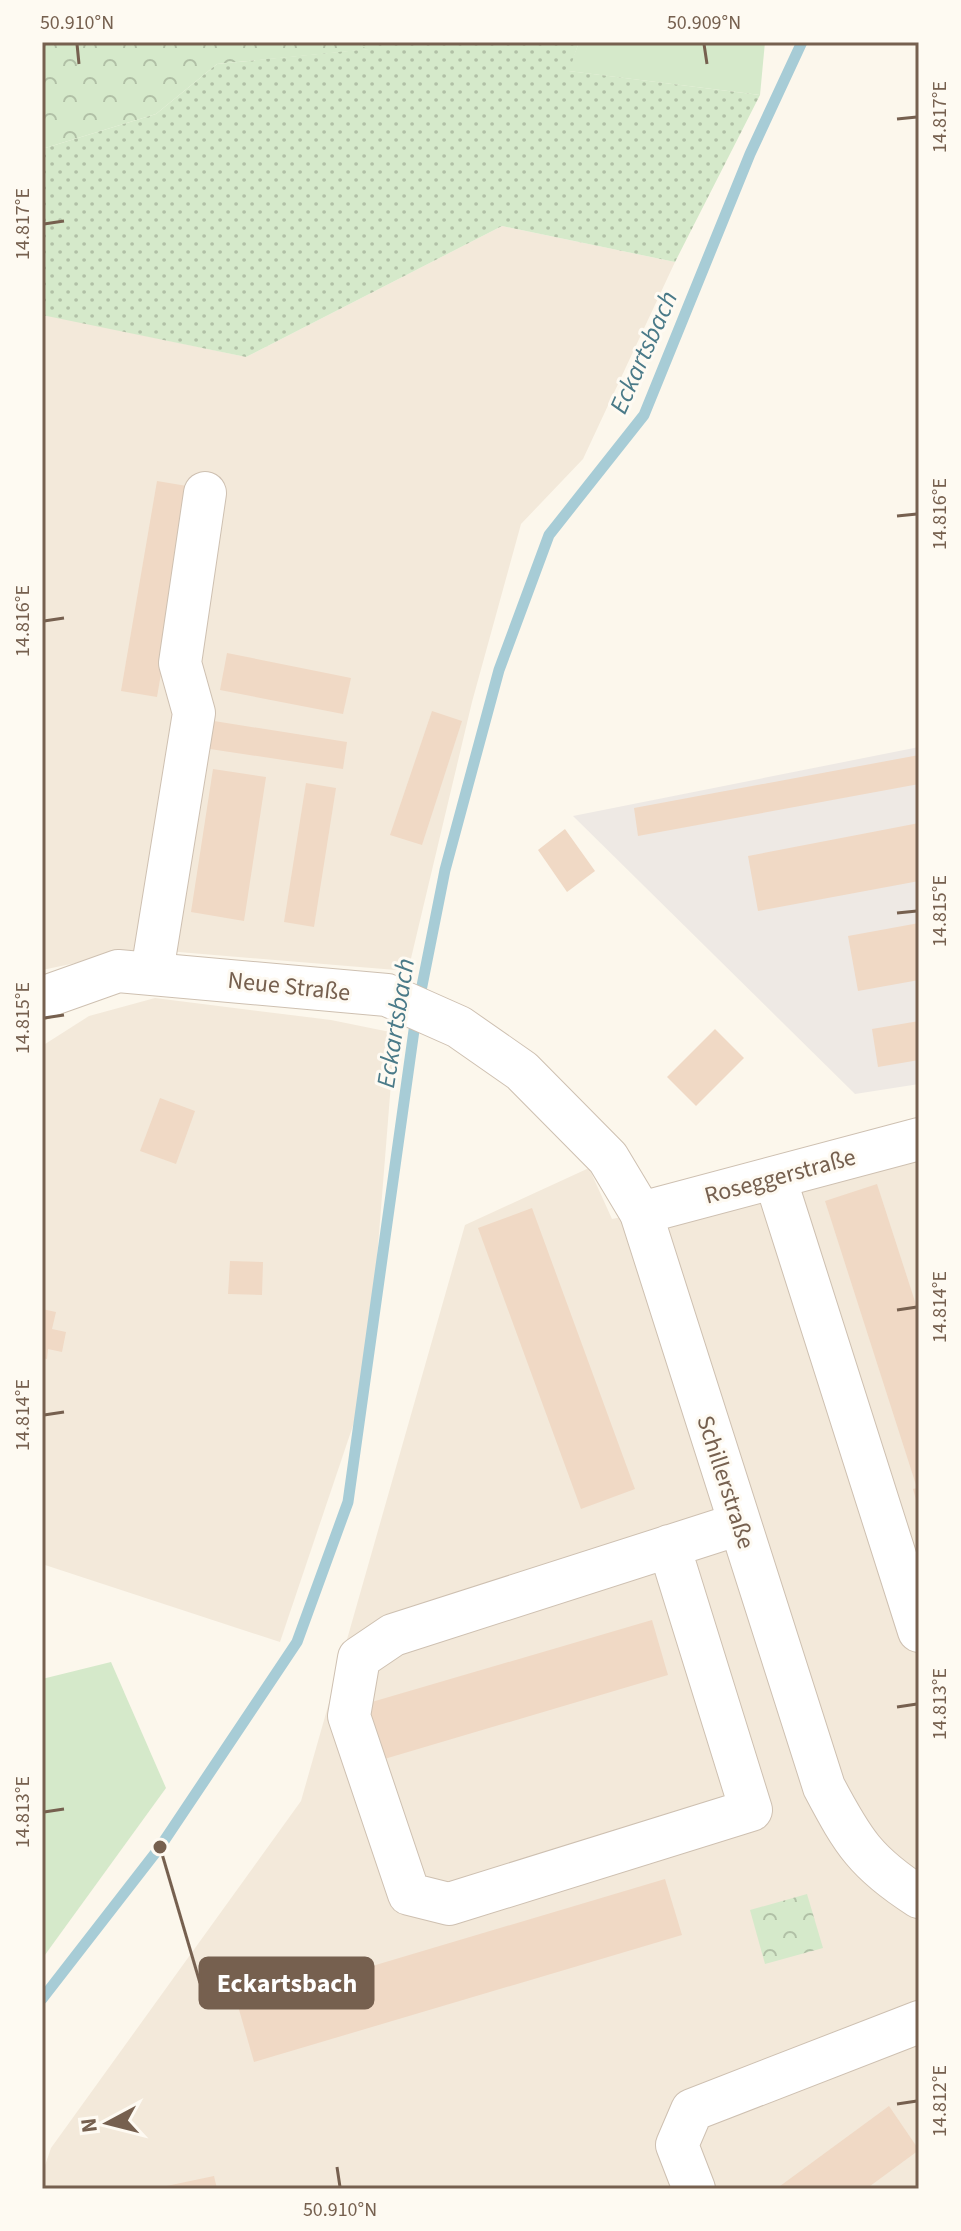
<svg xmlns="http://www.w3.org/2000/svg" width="961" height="2231" viewBox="0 0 961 2231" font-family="'Source Sans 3',sans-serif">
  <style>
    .residential { fill: #f3e9da }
    .industrial { fill: #eee9e4 }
    .grass { fill: #d5e9ca }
    .forest { fill: url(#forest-crowns) }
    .garden { fill: url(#garden-dots) }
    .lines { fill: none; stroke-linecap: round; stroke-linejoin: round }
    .stream { stroke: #a7ccd6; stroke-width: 11 }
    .building { fill: #f0d9c5 }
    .minor-casing { stroke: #cec0b1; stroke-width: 44 }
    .minor { stroke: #fff; stroke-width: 42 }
    .ticks { fill: none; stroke: #76604f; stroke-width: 3 }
    .labels { text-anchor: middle; stroke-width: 6; stroke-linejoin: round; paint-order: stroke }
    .street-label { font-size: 24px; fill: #76604f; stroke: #fefaf2 }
    .water-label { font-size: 26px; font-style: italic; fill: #4a7a88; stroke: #fefaf2 }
    .leader { fill: none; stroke: #76604f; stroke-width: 3 }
    .callout-dot { fill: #76604f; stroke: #fefaf2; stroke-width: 3 }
    .callout { fill: #76604f; stroke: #76604f; stroke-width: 3 }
    .callout-label { font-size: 26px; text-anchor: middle; font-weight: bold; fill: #fff }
    .neatline { fill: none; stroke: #76604f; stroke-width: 3 }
    .ticks-label { font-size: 20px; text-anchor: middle; fill: #76604f }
  </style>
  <defs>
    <pattern id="forest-crowns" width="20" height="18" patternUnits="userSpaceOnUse" patternTransform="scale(2)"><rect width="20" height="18" fill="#d5e9ca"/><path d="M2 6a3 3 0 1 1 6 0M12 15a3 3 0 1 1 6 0" fill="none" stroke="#b1c0a6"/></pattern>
    <pattern id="garden-dots" width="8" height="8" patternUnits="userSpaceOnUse" patternTransform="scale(2)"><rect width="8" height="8" fill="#d5e9ca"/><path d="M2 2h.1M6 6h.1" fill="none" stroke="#b1c0a6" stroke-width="1.8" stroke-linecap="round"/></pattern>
  </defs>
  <rect width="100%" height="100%" fill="#fcf7ec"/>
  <!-- residential -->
  <g class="residential">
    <path d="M502,226L675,262L583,459L521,524L472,702L408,971L143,949L42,970V314L246,357Z"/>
    <path d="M155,998L331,1020L395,1033L367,1384L280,1642L42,1564V1046L89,1016Z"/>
    <path d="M919,1156V2189H42V2174L51,2148L301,1801L465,1225L589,1168L612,1219Z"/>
  </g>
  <!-- industrial -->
  <path class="industrial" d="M919,747V1084L855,1094L573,816Z"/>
  <!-- grass -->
  <g class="grass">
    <path d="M579,42H765L760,95L568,71Z"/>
    <path d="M111,1662L166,1788L42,1959V1679Z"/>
  </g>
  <!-- forest -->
  <g class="forest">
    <path d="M42,42H346L372,49L217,64L156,114L42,149Z"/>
    <path d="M807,1894L823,1948L765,1964L750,1910Z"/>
  </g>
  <!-- garden -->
  <path class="garden" d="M346,42H579L569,71L760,95L675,262L502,226L246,357L42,315V149L156,114L217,64L369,49Z"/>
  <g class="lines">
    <!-- stream -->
    <path class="stream" d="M42,1999L160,1847L297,1642L348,1502L416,1016L445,870L499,670L549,535L644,415L750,154L802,42"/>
  </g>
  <!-- building -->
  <g class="building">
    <path d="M157,481L193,487L157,697L121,691Z"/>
    <path d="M227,653L351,678L343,714L220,690Z"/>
    <path d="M432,711L462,721L422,845L390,835Z"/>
    <path d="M214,721L347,742L343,769L210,749Z"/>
    <path d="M919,755V784L638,836L634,808Z"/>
    <path d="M213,769L266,777L244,921L191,912Z"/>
    <path d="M306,783L336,788L314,927L284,922Z"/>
    <path d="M919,823V881L758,911L748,856Z"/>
    <path d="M565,829L595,871L567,892L538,850Z"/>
    <path d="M919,923V980L858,991L848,936Z"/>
    <path d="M919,1021V1060L878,1067L872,1029Z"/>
    <path d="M715,1029L744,1058L696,1106L667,1077Z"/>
    <path d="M160,1098L195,1111L176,1164L140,1151Z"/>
    <path d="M877,1184L919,1314L918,1507L913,1489L917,1488L825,1201Z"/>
    <path d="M532,1208L635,1489L581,1509L478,1228Z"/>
    <path d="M230,1261L263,1262L262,1295L228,1294Z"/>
    <path d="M42,1309L56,1312L52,1329L66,1332L62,1352L48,1349L47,1359L42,1358Z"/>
    <path d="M652,1620L668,1675L381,1760L365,1704Z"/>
    <path d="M665,1879L682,1935L254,2062L238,2006Z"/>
    <path d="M889,2106L919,2150L866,2189H776Z"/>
    <path d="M214,2176L217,2189H157V2188Z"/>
  </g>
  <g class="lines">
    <defs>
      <g id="minor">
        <path d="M152,972L194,713L180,663L205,493"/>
        <path d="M42,998L118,971L387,995L459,1027L522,1071L608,1158L641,1213L824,1787C853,1842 866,1863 919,1897"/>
        <path d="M775,1178L919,1631"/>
        <path d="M641,1213L919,1139"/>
        <path d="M669,1546L751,1810L449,1904L409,1894L349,1716L359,1658L393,1635L739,1524"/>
        <path d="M694,2189L677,2145L692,2110L919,2022"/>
      </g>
    </defs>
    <!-- minor casing -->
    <use href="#minor" class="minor-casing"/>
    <!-- minor -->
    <use href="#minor" class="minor"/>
  </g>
  <!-- ticks -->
  <path class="ticks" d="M77,44L79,64M704,44L707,64M897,119L917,117M44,224L64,221M897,516L917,514M44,621L64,618M897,913L917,911M44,1018L64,1015M897,1310L917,1307M44,1415L64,1412M897,1707L917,1704M44,1812L64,1809M897,2104L917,2101M337,2167L340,2187"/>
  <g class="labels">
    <!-- street labels -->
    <g class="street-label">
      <text transform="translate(289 986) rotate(6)" y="8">Neue Straße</text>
      <text transform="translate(780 1176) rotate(-15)" y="8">Roseggerstraße</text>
      <text transform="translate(726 1482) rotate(72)" y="8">Schillerstraße</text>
    </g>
    <!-- water labels -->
    <g class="water-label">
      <text transform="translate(643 352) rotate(-66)" y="9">Eckartsbach</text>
      <text transform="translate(395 1023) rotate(-81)" y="9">Eckartsbach</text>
    </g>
  </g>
  <!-- callouts -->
  <path class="leader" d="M160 1847L200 1983"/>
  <circle class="callout-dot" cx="160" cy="1847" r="8"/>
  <rect class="callout" x="200" y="1958" width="173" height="50" rx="8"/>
  <g class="callout-label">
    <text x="287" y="1992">Eckartsbach</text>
  </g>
  <!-- border -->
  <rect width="961" height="2231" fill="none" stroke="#fefaf2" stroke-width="88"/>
  <!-- north arrow -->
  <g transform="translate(108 2123) rotate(263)" stroke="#fefaf2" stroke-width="6" paint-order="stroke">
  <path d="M0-6L14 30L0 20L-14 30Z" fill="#76604f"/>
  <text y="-12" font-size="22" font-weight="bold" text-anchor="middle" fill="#76604f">N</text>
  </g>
  <rect x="44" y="44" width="873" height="2143" class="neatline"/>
  <g class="ticks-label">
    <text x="77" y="29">50.910°N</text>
    <text x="704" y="29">50.909°N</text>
    <text transform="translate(939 117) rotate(-90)" y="7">14.817°E</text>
    <text transform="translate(22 224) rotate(-90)" y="7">14.817°E</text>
    <text transform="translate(939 514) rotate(-90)" y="7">14.816°E</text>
    <text transform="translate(22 621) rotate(-90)" y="7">14.816°E</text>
    <text transform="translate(939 911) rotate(-90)" y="7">14.815°E</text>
    <text transform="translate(22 1018) rotate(-90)" y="7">14.815°E</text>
    <text transform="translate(939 1307) rotate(-90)" y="7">14.814°E</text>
    <text transform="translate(22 1415) rotate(-90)" y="7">14.814°E</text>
    <text transform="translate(939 1704) rotate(-90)" y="7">14.813°E</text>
    <text transform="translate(22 1812) rotate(-90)" y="7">14.813°E</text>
    <text transform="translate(939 2101) rotate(-90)" y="7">14.812°E</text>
    <text x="340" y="2216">50.910°N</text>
  </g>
</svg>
